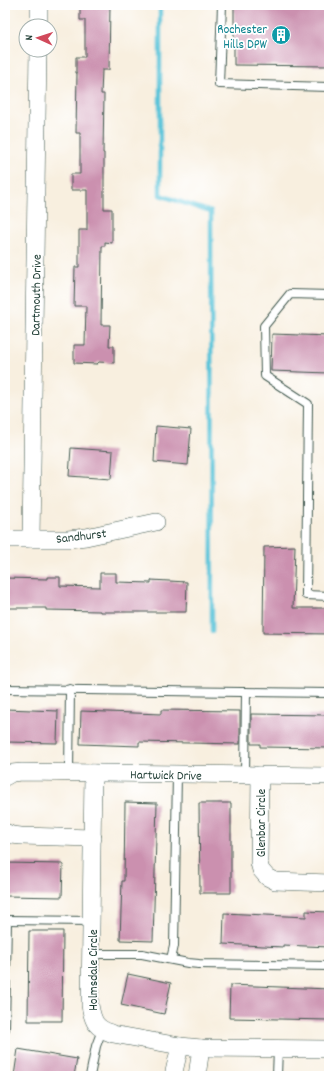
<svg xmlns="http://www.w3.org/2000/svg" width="334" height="1081" viewBox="0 0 334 1081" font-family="Dekko,sans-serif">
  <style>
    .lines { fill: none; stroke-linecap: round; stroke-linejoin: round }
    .stream { stroke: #5cc4d9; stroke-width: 4.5 }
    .building { fill: #cb90af }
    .service-casing { stroke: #40584e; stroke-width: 10 }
    .minor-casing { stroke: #40584e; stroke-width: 18 }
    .service { stroke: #fff; stroke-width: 8 }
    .minor { stroke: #fff; stroke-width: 17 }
    .labels { text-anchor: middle; stroke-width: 3.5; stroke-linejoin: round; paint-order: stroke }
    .culture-label { font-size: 13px; fill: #0d838f; stroke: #fff; text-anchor: end }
    .street-label { font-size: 13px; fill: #1f3d34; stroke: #fff }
  </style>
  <rect width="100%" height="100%" fill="#fff"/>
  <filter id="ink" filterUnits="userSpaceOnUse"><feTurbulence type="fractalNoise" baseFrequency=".025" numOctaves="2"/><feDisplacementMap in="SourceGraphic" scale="8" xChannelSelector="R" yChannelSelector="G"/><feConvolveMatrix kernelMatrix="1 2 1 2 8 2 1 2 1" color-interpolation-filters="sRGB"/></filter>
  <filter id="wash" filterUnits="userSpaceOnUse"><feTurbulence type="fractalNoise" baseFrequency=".012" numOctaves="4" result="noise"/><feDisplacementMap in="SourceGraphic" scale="16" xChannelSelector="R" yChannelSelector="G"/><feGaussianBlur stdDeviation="0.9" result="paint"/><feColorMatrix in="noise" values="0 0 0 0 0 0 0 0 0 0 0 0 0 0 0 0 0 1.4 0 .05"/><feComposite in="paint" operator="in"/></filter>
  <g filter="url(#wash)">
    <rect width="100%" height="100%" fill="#f8efdf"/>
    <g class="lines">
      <!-- stream -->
      <path class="stream" d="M160,5V195L211,212L212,632"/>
    </g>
    <g id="blocks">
      <!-- building -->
      <g class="building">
        <path d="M80,5H110L109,70H102L101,94H104L103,153H104V209H112V243L105,242V246H102L101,325H110L109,346H114V363L99,362L97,364L74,363V345H85L86,306H74L75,267H79V230H87V190H71V174H80V133H76L77,73H76V57H85V20H80Z"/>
        <path d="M234,5H329V66L234,65Z"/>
        <path d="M272,334L329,336V373L271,371Z"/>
        <path d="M156,426L191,429L188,465L154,462Z"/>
        <path d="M71,448L113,451L111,479L69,476Z"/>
        <path d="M295,546L293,608H329V634L263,633L264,547Z"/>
        <path d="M100,573H116V582L151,583V580L187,582L186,612H100V611L46,610V608H5V578L47,579V577H60V586L100,587Z"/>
        <path d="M5,709L58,711L57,743L5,742Z"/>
        <path d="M161,710L240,711V744L139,742V746L80,744L81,711L161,714Z"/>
        <path d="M251,714L329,715V748L260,747V744H251Z"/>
        <path d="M125,802L157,803L153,941L120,940L122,881H124Z"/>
        <path d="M199,803H231V893H200Z"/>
        <path d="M5,863L63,864L62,897L5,896Z"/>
        <path d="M306,911L329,912V947L283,945V947L223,944L224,913L306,917Z"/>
        <path d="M29,931H63L62,1021H28Z"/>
        <path d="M128,974L171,983L164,1014L121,1005Z"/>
        <path d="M230,985L329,989V1020L229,1018Z"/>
        <path d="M18,1049L77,1059L74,1076H14Z"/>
      </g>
    </g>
  </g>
  <g filter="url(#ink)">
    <use href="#blocks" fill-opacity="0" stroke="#40584e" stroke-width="1"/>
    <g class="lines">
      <defs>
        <g id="service">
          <path d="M222,5L219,84L329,87"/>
          <path d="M329,295L290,294L264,326L265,376L308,404L306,595L329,596"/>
          <path d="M5,689L329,693"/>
          <path d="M69,773L70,689"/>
          <path d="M245,775L246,692"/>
          <path d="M5,920L92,921"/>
          <path d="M91,954H142L188,963L199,964L329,966"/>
          <path d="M171,959L174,946L177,774"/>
          <path d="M5,1029L7,920"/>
          <path d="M90,1076L96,1046L102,1030"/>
          <path d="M277,1076L278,1048"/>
        </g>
        <g id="minor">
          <path d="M39,26V5"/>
          <path d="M5,539H68L86,537L156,522"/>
          <path d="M31,539L38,50"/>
          <path d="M93,773L90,1005C93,1023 96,1028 113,1034L180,1046L201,1048L329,1049"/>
          <path d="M260,775L259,863L261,870L267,877L275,881L329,883"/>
          <path d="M5,777L12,773L22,772L329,776"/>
          <path d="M5,832L12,835L21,836L93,838"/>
          <path d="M173,1076L180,1046"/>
          <path d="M197,1076L201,1048"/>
        </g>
      </defs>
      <!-- service casing -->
      <use href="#service" class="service-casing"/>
      <!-- minor casing -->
      <use href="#minor" class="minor-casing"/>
      <!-- service -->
      <use href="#service" class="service"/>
      <!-- minor -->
      <use href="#minor" class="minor"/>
    </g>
  </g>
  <!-- icons -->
  <defs>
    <symbol id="building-disc" viewBox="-11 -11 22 22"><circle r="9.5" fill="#0f9aa8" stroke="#fff"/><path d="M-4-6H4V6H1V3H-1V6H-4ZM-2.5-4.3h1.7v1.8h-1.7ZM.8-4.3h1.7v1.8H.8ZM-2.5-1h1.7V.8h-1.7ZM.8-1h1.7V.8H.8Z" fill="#fff"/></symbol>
  </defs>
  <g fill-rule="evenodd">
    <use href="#building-disc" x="270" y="24" width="22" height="22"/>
  </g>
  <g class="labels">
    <!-- culture labels -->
    <g class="culture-label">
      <text x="267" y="33">Rochester<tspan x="267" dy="15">Hills DPW</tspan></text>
    </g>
    <!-- street labels -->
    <g class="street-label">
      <text transform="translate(35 295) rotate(-89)" y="5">Dartmouth Drive</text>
      <text transform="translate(81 535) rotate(-7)" y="5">Sandhurst</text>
      <text transform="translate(166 774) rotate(1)" y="5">Hartwick Drive</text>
      <text transform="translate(260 823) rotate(-90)" y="5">Glenbar Circle</text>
      <text transform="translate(92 970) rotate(-90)" y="5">Holmsdale Circle</text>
    </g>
  </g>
  <!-- margin -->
  <rect width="334" height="1081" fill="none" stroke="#fff" stroke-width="20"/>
  <!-- north arrow -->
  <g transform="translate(38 38) rotate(273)"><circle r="19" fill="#ffffff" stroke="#a5b1ae"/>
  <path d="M0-3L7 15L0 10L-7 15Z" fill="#d1495b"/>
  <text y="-6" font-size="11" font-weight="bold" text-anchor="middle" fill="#1f3d34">N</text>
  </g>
</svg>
